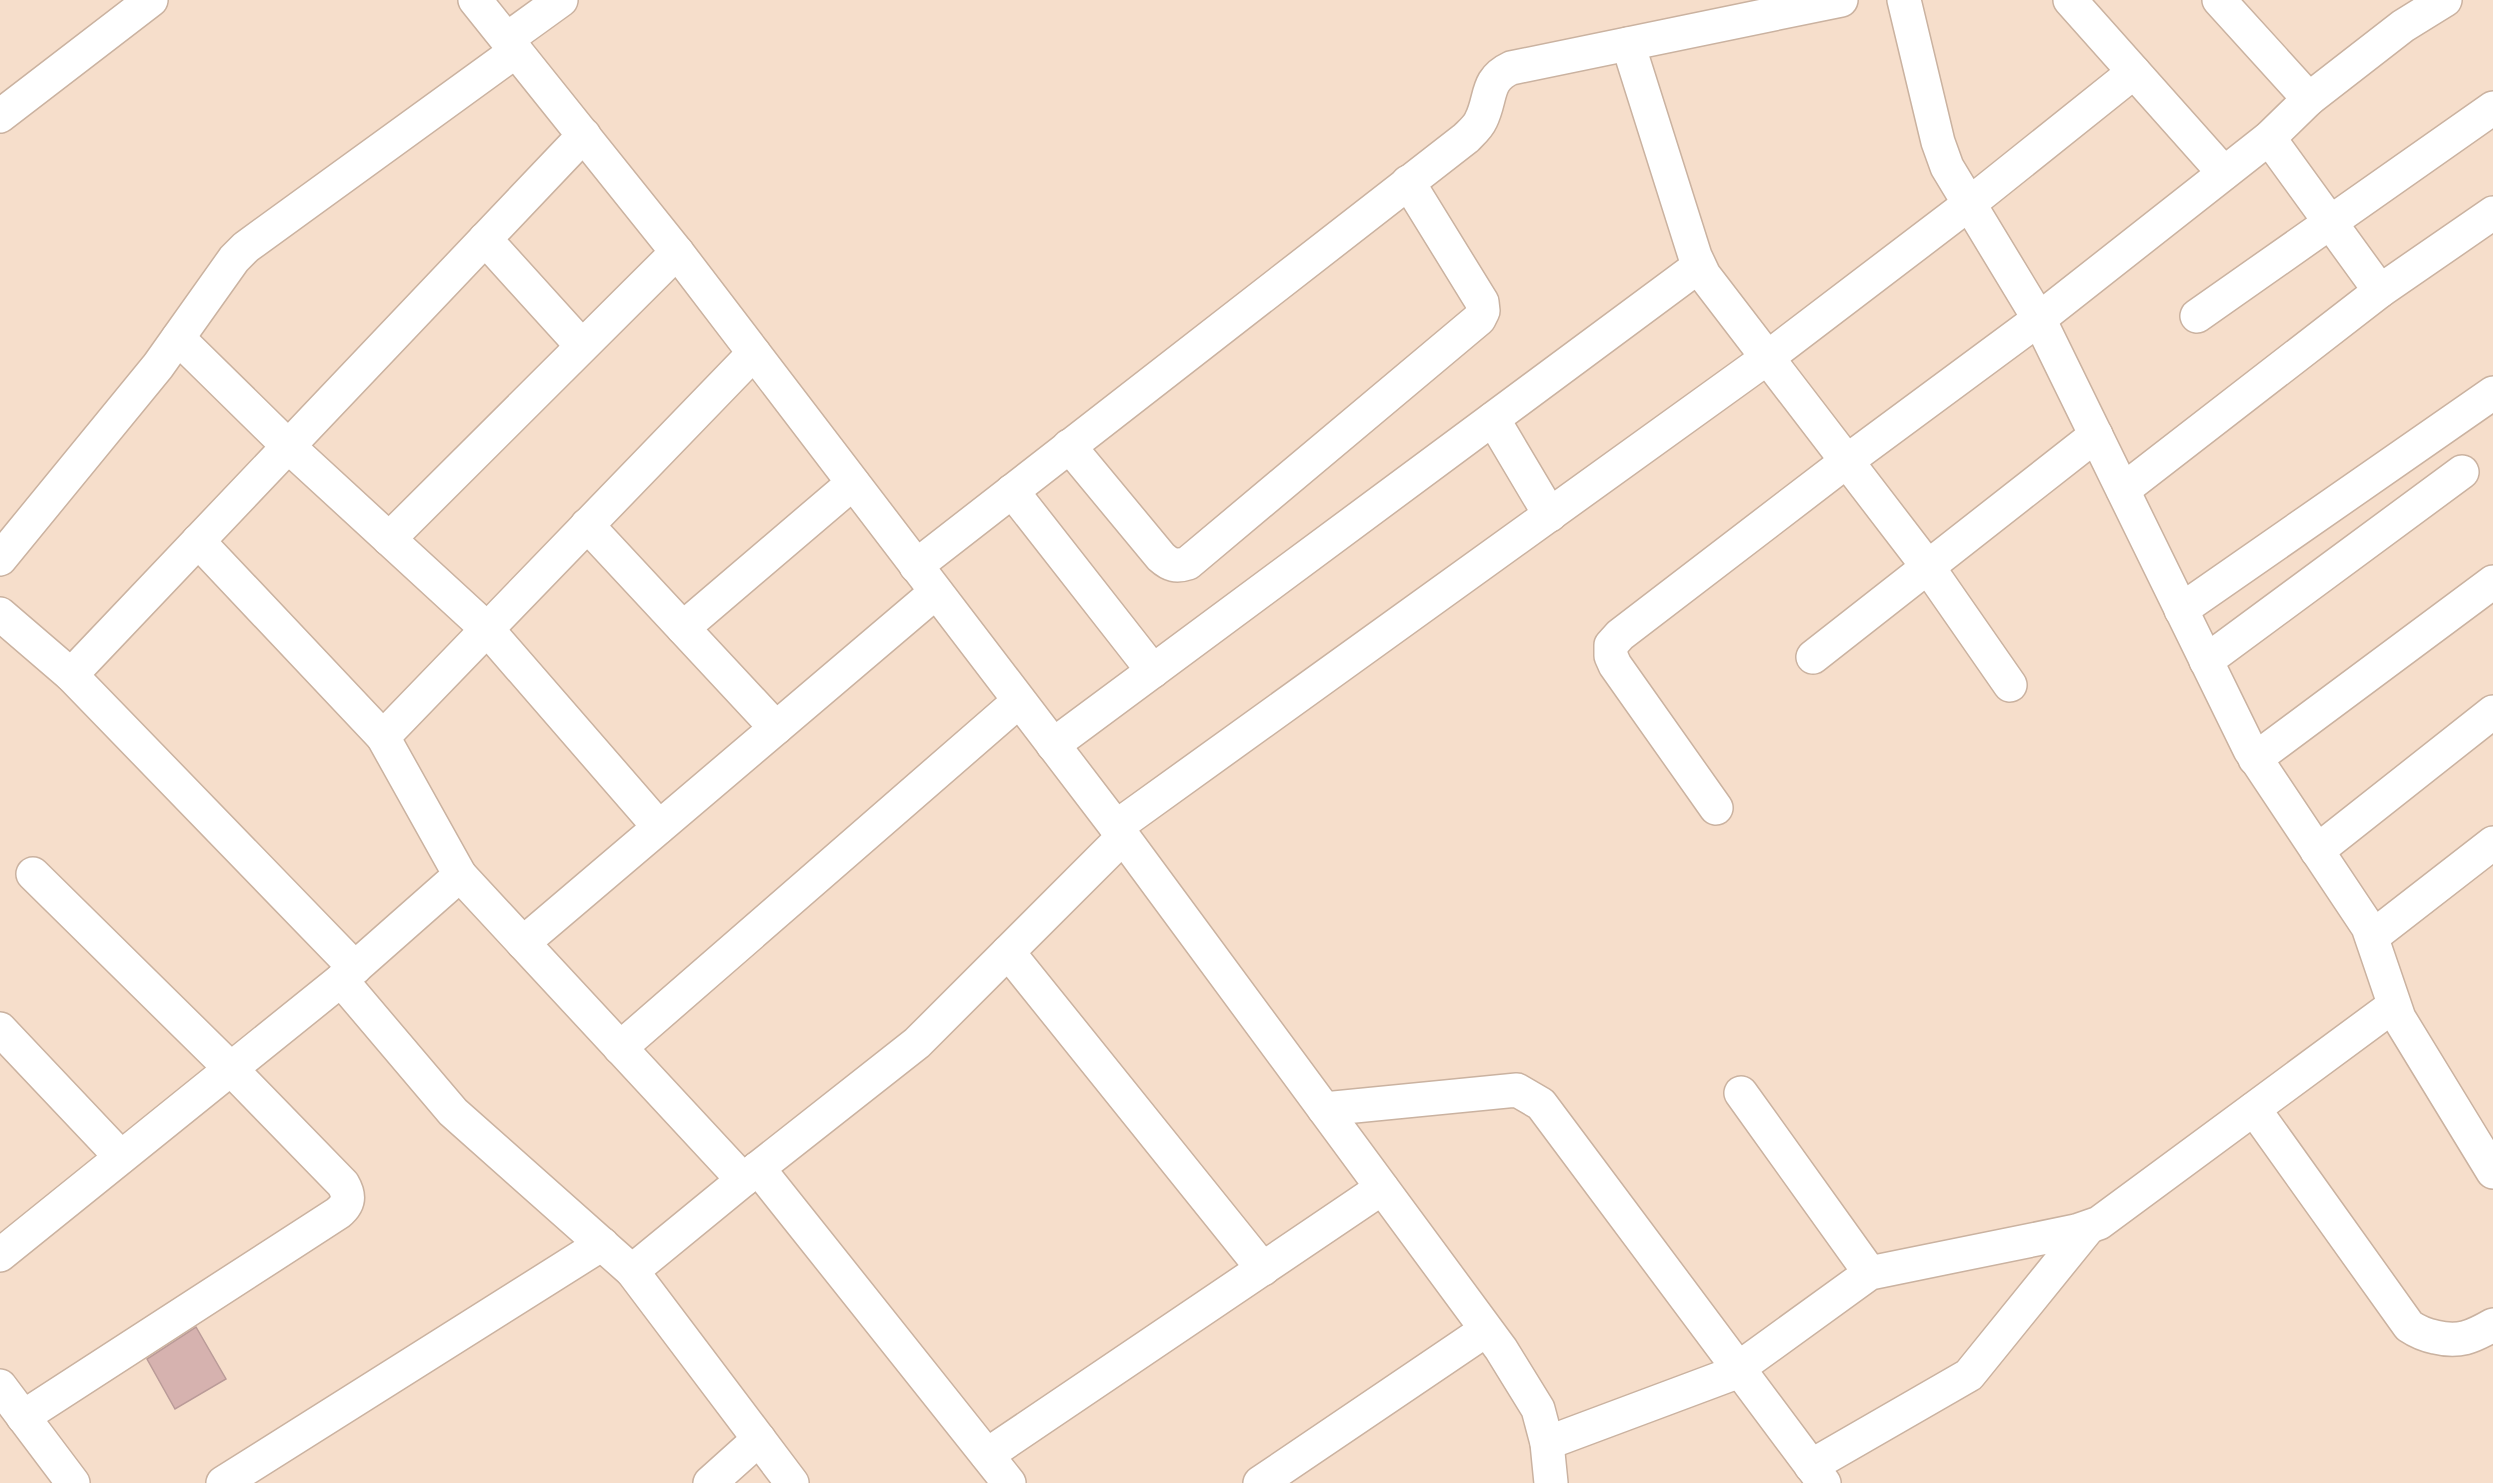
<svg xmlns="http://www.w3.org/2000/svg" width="2493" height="1483" viewBox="0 0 2493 1483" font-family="'Public Sans',sans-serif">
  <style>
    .building { fill: #d6b2af; stroke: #ba9b98; stroke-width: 1.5 }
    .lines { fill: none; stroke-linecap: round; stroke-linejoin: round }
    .minor-casing { stroke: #cab2a0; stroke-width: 36 }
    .minor { stroke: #fff; stroke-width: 33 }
  </style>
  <rect width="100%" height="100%" fill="#f6decb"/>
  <!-- building -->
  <path class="building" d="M196,1327L226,1379L175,1409L147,1359Z"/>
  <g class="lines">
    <defs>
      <g id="minor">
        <path d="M475,0L677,252L1116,827L1501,1349L1538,1409L1547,1443L1551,1483"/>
        <path d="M1904,0L1938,142L1947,167L2039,319L2250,750L2368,927L2399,1018L2493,1172"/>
        <path d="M2070,0L2224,173"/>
        <path d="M2219,0L2309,99"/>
        <path d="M507,39L561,0"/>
        <path d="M1628,44L1695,256L1704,275L1928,567L2010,685"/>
        <path d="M0,116L151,0"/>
        <path d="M2269,138L2380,291"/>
        <path d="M485,239L582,346"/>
        <path d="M2197,316L2493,108"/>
        <path d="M178,338L288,446L487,629L659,827"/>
        <path d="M754,353L383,737L460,875L341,980L453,1112L632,1271L743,1180L917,1043L1123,837"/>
        <path d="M1493,419L1550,515"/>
        <path d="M1069,446L1161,557C1170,565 1176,567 1188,563L1479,319L1483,311L1482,302L1408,182"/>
        <path d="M2123,490L2380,291L2493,213"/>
        <path d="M1012,491L1153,671"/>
        <path d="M587,525L776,728"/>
        <path d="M389,539L677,252"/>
        <path d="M198,541L383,737"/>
        <path d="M0,559L158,366L234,259L246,247L516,51"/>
        <path d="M916,566L1466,138C1472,132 1478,127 1481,120C1492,98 1485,80 1511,68L1841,0"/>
        <path d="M2181,610L2493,393"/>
        <path d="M0,614L71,675L355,968"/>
        <path d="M683,628L853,483"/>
        <path d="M1813,657L2096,435"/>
        <path d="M2206,661L2462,472"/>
        <path d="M71,675L584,135"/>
        <path d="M1053,745L1699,266"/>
        <path d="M2255,759L2493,582"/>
        <path d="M1716,808L1615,665L1611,656V645L1620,635L1847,461L2039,319L2269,138L2309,99L2403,26L2445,0"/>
        <path d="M1116,827L1767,358L1969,204L2134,72"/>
        <path d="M2317,851L2493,712"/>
        <path d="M460,875L743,1180"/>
        <path d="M2372,937L2493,843"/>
        <path d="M523,943L936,592"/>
        <path d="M1008,952L1263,1269"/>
        <path d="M0,1029L121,1157"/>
        <path d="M620,1048L1019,701"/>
        <path d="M1741,1093L1870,1273"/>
        <path d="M1324,1109L1517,1090L1541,1104L1824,1483"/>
        <path d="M2254,1109L2409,1326C2418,1332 2425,1335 2435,1337C2459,1343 2472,1337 2493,1325"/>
        <path d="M758,1168L1009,1483"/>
        <path d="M0,1255L341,980"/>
        <path d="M632,1271L792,1483"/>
        <path d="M0,1386L73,1483"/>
        <path d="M23,1417L338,1213C349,1204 350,1196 343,1184L231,1069L33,874"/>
        <path d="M1547,1443L1729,1375L1870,1273L2076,1231L2099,1223L2393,1006"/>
        <path d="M987,1455L1382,1188"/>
        <path d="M1811,1466L1969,1375L2088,1228"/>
        <path d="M223,1483L602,1244"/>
        <path d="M710,1483L759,1439"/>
        <path d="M1260,1483L1486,1330"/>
      </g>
    </defs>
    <!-- minor casing -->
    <use href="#minor" class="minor-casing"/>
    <!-- minor -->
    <use href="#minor" class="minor"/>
  </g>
</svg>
